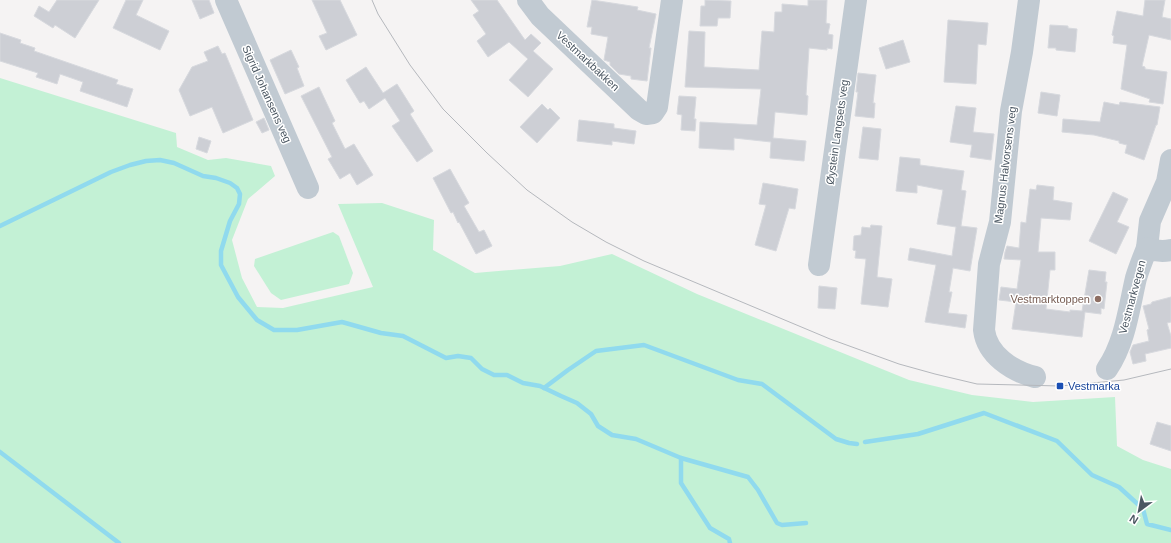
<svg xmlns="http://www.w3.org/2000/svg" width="1171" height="543" viewBox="0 0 1171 543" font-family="Arial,sans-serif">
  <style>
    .green { fill: #c3f1d5 }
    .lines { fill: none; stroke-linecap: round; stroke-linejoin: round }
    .stream { stroke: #90daee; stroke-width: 4.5 }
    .building { fill: #cdcfd5; stroke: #d7d9de }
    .minor { stroke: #c1cad2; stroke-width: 22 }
    .tram { stroke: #b5b8bd; stroke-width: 1 }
    .education-dot { fill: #8d6e63; stroke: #fff; stroke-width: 1.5 }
    .transit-dot { fill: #1a4fb4; stroke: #fff; stroke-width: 1.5 }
    .labels { text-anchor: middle; stroke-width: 3; stroke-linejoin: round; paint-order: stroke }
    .street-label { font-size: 11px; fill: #4a5661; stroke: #fff }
    .education-label { font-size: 11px; fill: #785e54; stroke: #fff; text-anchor: end }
    .transit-label { font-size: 11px; fill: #164399; stroke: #fff; text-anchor: start }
  </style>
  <rect width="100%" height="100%" fill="#f5f3f3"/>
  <!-- green -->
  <g class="green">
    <path d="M0,78L176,133L177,147L208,160L226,158L271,166L275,176L248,199L232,240L242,278L257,307L283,308L373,287L338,204L382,203L434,220L433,250L475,273L560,266L612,254L697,294L909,380L972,395L1033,402L1115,397L1117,446L1143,460L1171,469V543H0Z"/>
    <path d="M333,232L339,236L353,273L349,284L281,300L271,293L254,266L255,259Z"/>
  </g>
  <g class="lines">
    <!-- stream -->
    <g class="stream">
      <path d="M0,226L111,172L130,165L146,161L160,160L174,163L203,176L216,178L230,183L237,188L240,194L239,204L230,221L221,251V265L238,297L257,320L274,330H297L342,322L381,333L403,336L446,358L458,356L471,358L482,369L494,375H507L523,383L540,386L561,396L577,403L591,414L598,426L612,435L636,439L681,458V483L710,528L729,539L730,543"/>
      <path d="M544,388L568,370L596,351L644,345L738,380L762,384L836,439L849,443L857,444"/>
      <path d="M865,442L918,434L984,413L1057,441L1092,475L1119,487L1143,509L1147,524L1171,530"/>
      <path d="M0,452L119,543"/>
      <path d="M681,458L748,477L758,490L777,523L782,525L806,523"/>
    </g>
  </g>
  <!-- building -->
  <g class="building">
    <path d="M57,0H99L75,38L55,25L53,28L34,16L39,6L49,12Z"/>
    <path d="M126,0H143L136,15L169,31L160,50L113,28Z"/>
    <path d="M192,0H209L214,13L200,19Z"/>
    <path d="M312,0H340L357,35L326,50L319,36L327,33Z"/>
    <path d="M471,0H497L525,40L531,34L541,43L533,51L553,69L528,97L509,80L528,59L509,42L488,57L477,41L486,34L473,15L479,11Z"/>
    <path d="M592,0L638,7L637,10L656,14L649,48H651L647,81L631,79V76L619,74L610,65V62L604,60L608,37L591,34L592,27H587Z"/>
    <path d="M705,0L731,1L730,18H718L717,26H700L701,6H705Z"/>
    <path d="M808,0H827L826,23L830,24L828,34L833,35L832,49L827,48V50L809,48L806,95L808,96L807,115L775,112L773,138L806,141L804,161L770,158L771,142L734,138V150L699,148L700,122L757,125L761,89L685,87L689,31L705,32L704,67L759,70L762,31L774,32L775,12H782V4L808,6Z"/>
    <path d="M1145,0H1165L1162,17L1171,19V40L1149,35L1142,66L1145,67V69L1167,72L1163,104L1149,102L1150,99L1121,89L1127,45L1113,43L1114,36L1112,35L1117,11L1143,16Z"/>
    <path d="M948,20L988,23L986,45L978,44L976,84L944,82Z"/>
    <path d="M1050,25L1068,26V28L1077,29L1075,52L1056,50V48H1048Z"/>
    <path d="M0,33L21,40L20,43L35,48L34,51L118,80L116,84L133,89L127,107L80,91L83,82L60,74L57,84L36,77L38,73L0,61Z"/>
    <path d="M903,40L910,62L886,69L879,48Z"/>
    <path d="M218,46L222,54L225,53L253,120L223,133L212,107L190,116L179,90L192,67L208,61L204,52Z"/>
    <path d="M291,50L299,67L297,68L304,86L285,94L270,60Z"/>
    <path d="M366,67L383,93L397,84L414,111L410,114L433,151L417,162L392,126L400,121L385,98L369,109L364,101L360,103L346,80Z"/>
    <path d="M858,73L876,75L873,103H875L874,118L855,116L858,92H856Z"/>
    <path d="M319,87L335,121L332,123L345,149L354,144L373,175L357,185L350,173L340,179L328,159L332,157L301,96Z"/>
    <path d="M1041,92L1060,95L1057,116L1038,113Z"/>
    <path d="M679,96L696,97L694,119H696L695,131L681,130L682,115L677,114Z"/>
    <path d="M1104,102L1119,105L1120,102L1160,107L1157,125H1156L1144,160L1125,153L1127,145L1119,143V141L1094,135L1062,132L1063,119L1100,122Z"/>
    <path d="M542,104L548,110L550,108L560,118L537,143L520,127Z"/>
    <path d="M956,106L976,108L973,132L994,134L991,160L970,157L972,145L950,142Z"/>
    <path d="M264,118L269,130L262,133L256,122Z"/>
    <path d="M579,120L614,124V128L636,131L634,144L612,141V145L577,141Z"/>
    <path d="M863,127L881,129L878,160L859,158Z"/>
    <path d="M199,137L211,141L207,153L196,149Z"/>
    <path d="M900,157L920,159V165L964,171L961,190L966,191L961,226L977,228L970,271L953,268L949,292H952L948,313L967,315L965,328L925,322L936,265L908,260L910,248L952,256L956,227L937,224L943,190L917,185V193L896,191Z"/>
    <path d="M450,169L469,203L464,206L479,232L484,230L492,246L476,254L459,222L458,223L453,212L451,213L433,178Z"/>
    <path d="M763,183L798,189L795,209L789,208L776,251L755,245L766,205L759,204Z"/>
    <path d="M1037,185L1054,187L1053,200L1072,203L1070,220L1041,218L1038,252H1055V270H1050L1046,309L1070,312V310L1082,311L1089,270L1106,272L1105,282H1107L1104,309L1101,308V314L1085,312L1082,337L1012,329L1016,302L999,300L1001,287L1017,289L1021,260L1004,259L1005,252L1007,246L1019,248L1021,222L1026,223L1030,189L1036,190Z"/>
    <path d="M1113,192L1128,199L1117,222L1129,227L1116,254L1089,241Z"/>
    <path d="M871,225L882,226L877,277L892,279L888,307L861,304L866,259L855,258L856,251L853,250L854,236L861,235L862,227L870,228Z"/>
    <path d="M819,286L837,288L835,309L818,308Z"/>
    <path d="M1171,297V322L1167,323L1171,336V348L1145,354L1146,361L1133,364L1130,352L1133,345L1149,341L1147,330L1149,329L1143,306L1151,304L1152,302Z"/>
    <path d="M1157,422L1171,426V451L1150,444Z"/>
  </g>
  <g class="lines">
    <!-- minor -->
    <g class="minor">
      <path d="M226,0L308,188"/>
      <path d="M528,0L540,16L639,110L646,114L653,113L657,107L672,0"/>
      <path d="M1029,0L1022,52L1011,111L1000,222L989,264L984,330C987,355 1012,371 1035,377"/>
      <path d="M1147,248L1150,221L1167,182L1171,160"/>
      <path d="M819,265L856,0"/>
      <path d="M1107,369C1125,343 1129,308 1136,278C1139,268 1143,258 1147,248C1155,251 1162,252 1171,250"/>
    </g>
    <!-- tram -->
    <path class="tram" d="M372,0L378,14L410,65L443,109L487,153L527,190L572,222L606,242L644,261L830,339L899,364L935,374L977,384L1060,386L1124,380L1171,369"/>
  </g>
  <!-- markers -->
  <circle class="education-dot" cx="1098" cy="299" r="4"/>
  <rect class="transit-dot" x="1056" y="382" width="8" height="8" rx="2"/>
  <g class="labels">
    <!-- street labels -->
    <g class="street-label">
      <text transform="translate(588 61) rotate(43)" y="4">Vestmarkbakken</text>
      <text transform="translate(267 94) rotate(66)" y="4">Sigrid Johansens veg</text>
      <text transform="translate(837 132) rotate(-82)" y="4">Øystein Langsets veg</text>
      <text transform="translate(1005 165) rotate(-83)" y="4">Magnus Halvorsens veg</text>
      <text transform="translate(1132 297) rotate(-75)" y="4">Vestmarkvegen</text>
    </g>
    <!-- education labels -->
    <g class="education-label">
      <text x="1090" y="303">Vestmarktoppen</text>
    </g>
    <!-- transit labels -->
    <g class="transit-label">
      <text x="1068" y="390">Vestmarka</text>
    </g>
  </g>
  <!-- north arrow -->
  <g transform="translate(1139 511) rotate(212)" stroke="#ffffff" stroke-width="3" paint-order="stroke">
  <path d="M0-3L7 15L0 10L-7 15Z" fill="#4a5661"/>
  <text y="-6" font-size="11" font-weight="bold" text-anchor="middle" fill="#4a5661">N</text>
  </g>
</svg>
